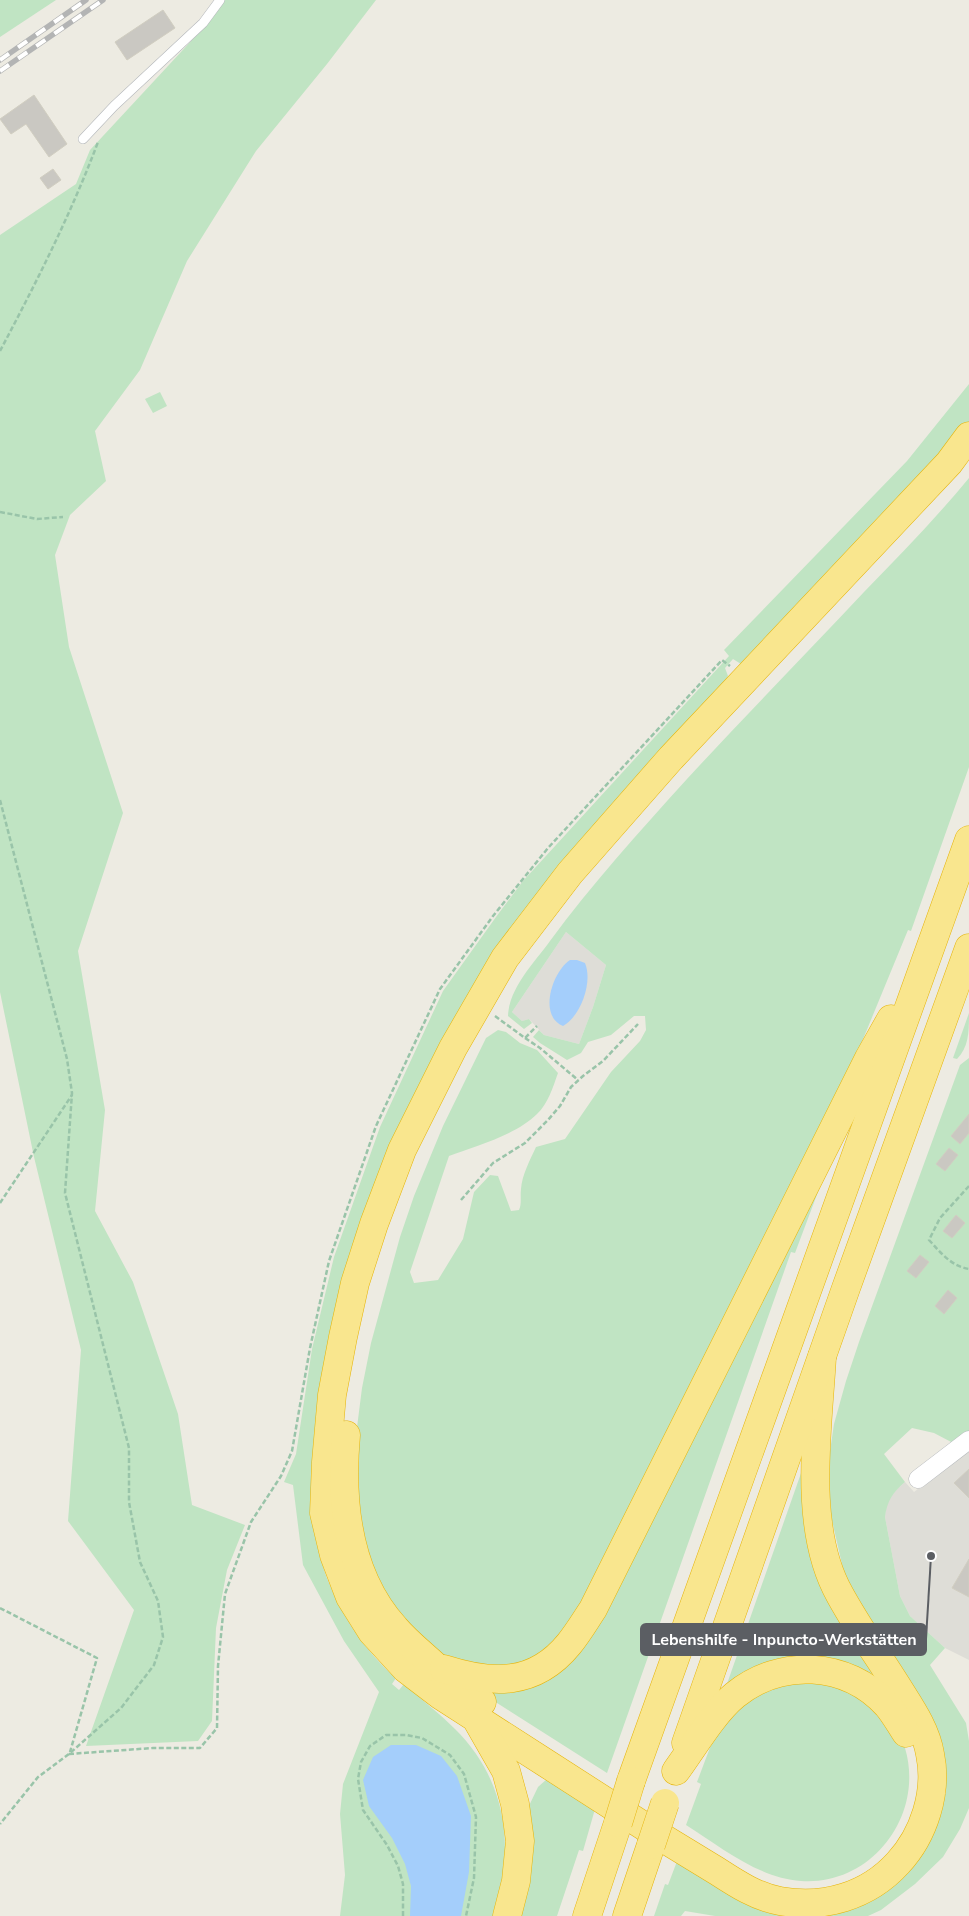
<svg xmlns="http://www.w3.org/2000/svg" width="969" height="1916" viewBox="0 0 969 1916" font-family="'Nunito Sans',sans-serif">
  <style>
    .industrial { fill: #deddd7 }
    .green { fill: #c0e4c3 }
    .water { fill: #a4cefb }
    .building { fill: #cac8c2; stroke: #d1cec1 }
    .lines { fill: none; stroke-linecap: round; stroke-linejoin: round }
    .service-casing { stroke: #b5b8bc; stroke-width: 10 }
    .minor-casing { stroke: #b5b8bc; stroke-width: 19 }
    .motorway-casing { stroke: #e6b409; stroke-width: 29 }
    .path { stroke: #99c4a9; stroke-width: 2.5; stroke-dasharray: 5 2.5; stroke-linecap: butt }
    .service { stroke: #fff; stroke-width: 9 }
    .minor { stroke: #fff; stroke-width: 18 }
    .motorway { stroke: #f9e68e; stroke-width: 28 }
    .rail-casing { stroke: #b3b4b4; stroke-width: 5.5 }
    .rail { stroke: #fff; stroke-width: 4; stroke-dasharray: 11; stroke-linecap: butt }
    .motorway-bridge-casing { stroke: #e6b409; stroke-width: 29; stroke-linecap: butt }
    .motorway-bridge { stroke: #f9e68e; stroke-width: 28 }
    .leader { fill: none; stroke: #5b5e63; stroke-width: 2 }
    .callout-dot { fill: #5b5e63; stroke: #fff; stroke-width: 2 }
    .callout { fill: #5b5e63; stroke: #5b5e63; stroke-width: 2 }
    .callout-label { font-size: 16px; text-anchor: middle; font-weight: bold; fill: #fff }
  </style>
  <rect width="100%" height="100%" fill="#edebe2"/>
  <!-- industrial -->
  <g class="industrial">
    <path d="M566,932L606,965L593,1007L579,1044L544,1035L529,1019L522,1021L512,1012Z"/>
    <path d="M969,1450V1660L945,1648L910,1616L900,1596L885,1517L886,1505L894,1492L905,1482L914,1492Z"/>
  </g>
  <!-- green -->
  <g class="green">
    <path d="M0,0H56L0,37Z"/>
    <path d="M224,0H376L327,64L256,151L187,261L140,370L95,431L106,481L70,515L55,555L69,647L123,813L78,951L105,1110L95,1211L133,1282L178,1414L192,1505L245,1525L227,1570L216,1628L212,1721L198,1741L86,1746L134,1610L68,1521L81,1350L34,1157L0,992V235L76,184L90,150L206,25Z"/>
    <path d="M969,384V422L941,460L776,636L741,664L733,659L725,668L728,676L716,696L599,826L398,1144L315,1534C320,1550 322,1568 329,1583C343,1618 367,1653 396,1678L392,1684L399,1690L404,1684C421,1699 439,1713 455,1729C495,1768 511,1821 503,1875C501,1889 497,1903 493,1916H340L345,1875L340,1814L343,1784L379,1692L344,1641L303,1565L293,1485L284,1482L296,1454L312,1349L334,1257L380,1127L443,991L496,917L523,881L729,656L724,650L907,461Z"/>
    <path d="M160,392L167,406L153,413L145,399Z"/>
    <path d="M969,478V767L911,931L908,930L854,1061L578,1622L536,1665H454L400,1619L362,1547L355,1443L362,1388L371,1343L400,1237L414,1196L443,1126L486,1038L498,1030L506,1032L520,1043L537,1050L558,1073C553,1087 548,1104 537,1114C516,1135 476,1146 449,1156L410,1272L414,1283L438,1280L463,1239L474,1192L490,1175L498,1176L511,1211L519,1210C522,1203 520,1197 521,1189C522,1175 530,1160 536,1147L565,1139L611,1072L640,1041L646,1030L645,1016H634L611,1035L588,1042L581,1053L567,1060L540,1043L533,1037L539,1030L544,1035L579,1044L593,1007L606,965L566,932L512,1012L522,1021L529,1019L532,1023L524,1029L508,1016C509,988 534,963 550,941C592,884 639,832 687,779C745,716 805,655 864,592C900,555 936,518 969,478Z"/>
    <path d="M969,1013C969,1031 969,1047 957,1059L953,1058Z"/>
    <path d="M969,1058V1433L955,1444L934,1433L912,1428L884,1454L905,1482C893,1492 887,1501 885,1517L900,1596L910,1616L945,1648L930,1665L966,1723L969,1741V1808L960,1829L943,1857L915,1884L881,1910L868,1916H715L685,1911L681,1916H654L665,1884L668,1885L679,1856L721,1882L842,1906L943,1794H946L942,1748L930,1713L862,1613L844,1573L831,1516L828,1469L830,1451L834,1424L846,1381L859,1342L960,1065Z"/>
    <path d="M836,1144L795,1253L791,1252L607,1773L475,1689L542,1675Z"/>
    <path d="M806,1459L808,1497L896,1701L852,1673L722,1698Z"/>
    <path d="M770,1682L846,1684C863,1700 899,1727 905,1748C925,1815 872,1886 801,1881C758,1878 721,1847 686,1825L701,1784L697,1782L717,1729Z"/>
    <path d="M547,1779L595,1809L583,1851L579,1850L557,1916H515L527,1810L538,1787Z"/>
  </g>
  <!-- water -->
  <g class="water">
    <path d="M570,960H577L585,963C593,982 581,1016 563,1026C538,1016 552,972 570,960Z"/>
    <path d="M391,1745H416L441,1756L457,1776L471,1816L469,1872L461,1916H410L411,1886L405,1864L392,1838L369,1806L363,1780L373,1757Z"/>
  </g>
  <!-- building -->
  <g class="building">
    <path d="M163,10L175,28L127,60L115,42Z"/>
    <path d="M34,95L67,144L49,157L26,124L11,134L0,119Z"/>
    <path d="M53,169L61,180L48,189L40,178Z"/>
    <path d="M969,1114V1133L960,1144L951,1136Z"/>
    <path d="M949,1148L958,1155L945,1171L936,1164Z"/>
    <path d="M956,1215L965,1223L952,1238L943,1231Z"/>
    <path d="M920,1255L929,1262L916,1278L907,1271Z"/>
    <path d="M948,1290L957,1298L944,1314L935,1306Z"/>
    <path d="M969,1469V1498L954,1483Z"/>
    <path d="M969,1559V1597L952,1588Z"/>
  </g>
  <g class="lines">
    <defs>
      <path id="service" d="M83,139L114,106L203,23L220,0"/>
      <path id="minor" d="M918,1479L969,1440"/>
      <g id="motorway">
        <path d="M822,1357C818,1430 802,1528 840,1595C857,1626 878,1656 897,1686C910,1707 926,1729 930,1754C938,1792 924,1835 898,1863C868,1896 824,1909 780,1901C757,1897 737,1884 717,1871C696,1858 674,1845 653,1832C582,1786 511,1741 440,1695L406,1669L372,1632L350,1597L334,1555L324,1513L326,1462L332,1395L343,1337L355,1283L374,1224L402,1150L453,1048L505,958L570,873L671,758L949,463L969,436"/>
        <path d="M346,1435C340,1502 348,1576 395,1628C407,1642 421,1653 434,1665C450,1678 465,1691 482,1702"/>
        <path d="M444,1669C491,1684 534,1687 569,1644C578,1633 585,1621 593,1609L869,1058L891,1019"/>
        <path d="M478,1722L506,1771L515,1804L520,1841L516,1881L507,1916"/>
        <path d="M686,1743L846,1288L969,948"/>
        <path d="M676,1771C693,1748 713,1713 735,1695C781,1658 846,1661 887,1705C894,1713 900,1724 906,1733"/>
        <path d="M631,1781L969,840"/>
        <path d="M587,1916L618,1823"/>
        <path d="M627,1916L651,1845"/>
      </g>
    </defs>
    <!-- service casing -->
    <use href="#service" class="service-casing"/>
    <!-- minor casing -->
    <use href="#minor" class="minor-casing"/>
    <!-- motorway casing -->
    <use href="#motorway" class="motorway-casing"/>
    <!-- path -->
    <g class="path">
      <path d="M0,351C36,283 71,214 98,142"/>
      <path d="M0,512L37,519L63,517"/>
      <path d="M0,800L67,1059L72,1093L65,1193L129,1448V1502L140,1562L158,1601L163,1637L154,1665L121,1708L69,1754L38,1777L0,1824"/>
      <path d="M495,1016L525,1038L537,1026"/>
      <path d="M525,1038L540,1048L578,1080"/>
      <path d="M969,1186L940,1218L929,1240C941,1253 951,1266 969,1269"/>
      <path d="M461,1200L493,1163L525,1143L548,1120L560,1106L571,1087L583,1076L603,1061L638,1024"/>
      <path d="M0,1203L72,1095"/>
      <path d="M0,1608L97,1658L70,1752"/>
      <path d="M69,1754L153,1748H200L217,1728L218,1666L225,1594L251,1522L281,1476L292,1451L310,1348L329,1261L376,1126L440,989L493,916L548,848L722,660L730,666"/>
      <path d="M403,1916V1884L398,1866L387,1845L363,1810L358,1779L361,1762L370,1746L386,1735H406L422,1738L450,1755L464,1774L476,1817L474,1878L466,1916"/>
    </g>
    <!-- service -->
    <use href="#service" class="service"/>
    <!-- minor -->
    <use href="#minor" class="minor"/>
    <!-- motorway -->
    <use href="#motorway" class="motorway"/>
    <defs>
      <g id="rail">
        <path d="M0,60L86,0"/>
        <path d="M0,71L103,0"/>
      </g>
    </defs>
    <!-- rail casing -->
    <use href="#rail" class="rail-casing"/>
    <!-- rail -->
    <use href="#rail" class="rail"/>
    <defs>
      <g id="motorway-bridge">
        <path d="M618,1823L631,1781"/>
        <path d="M651,1845L665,1803"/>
      </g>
    </defs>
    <!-- motorway-bridge casing -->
    <use href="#motorway-bridge" class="motorway-bridge-casing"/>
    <!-- motorway-bridge -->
    <use href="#motorway-bridge" class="motorway-bridge"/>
  </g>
  <!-- callouts -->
  <path class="leader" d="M931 1556L926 1639"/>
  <circle class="callout-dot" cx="931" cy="1556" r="5"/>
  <rect class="callout" x="641" y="1624" width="285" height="31" rx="5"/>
  <g class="callout-label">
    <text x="784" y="1645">Lebenshilfe - Inpuncto-Werkstätten</text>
  </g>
</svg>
